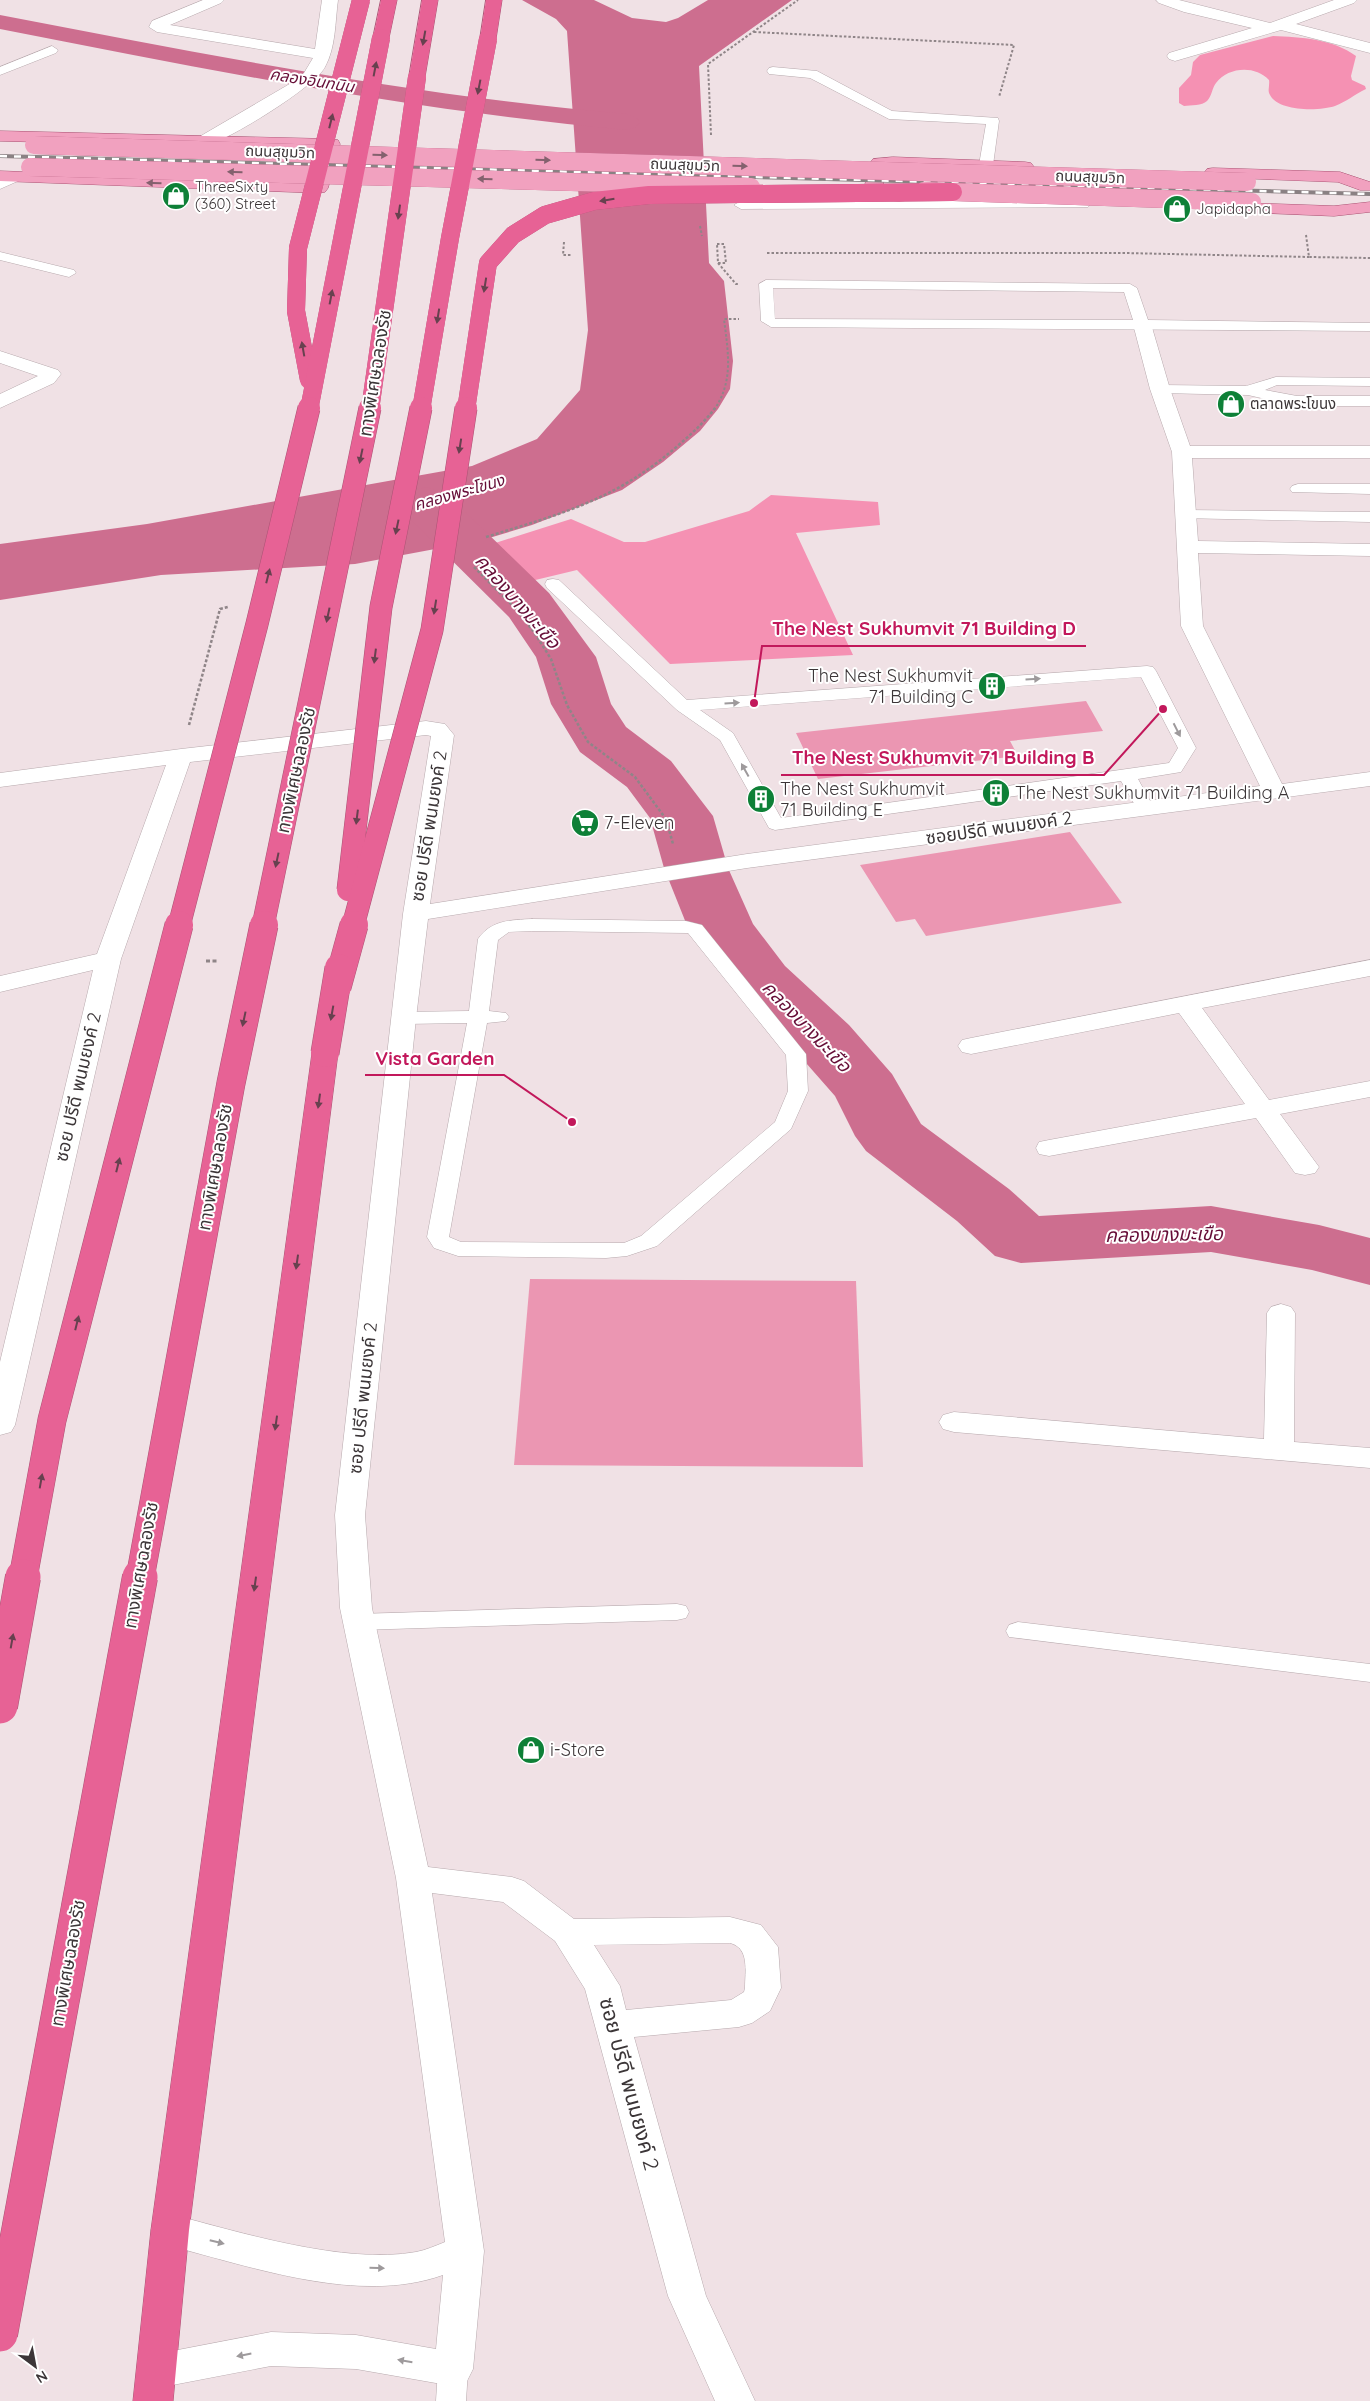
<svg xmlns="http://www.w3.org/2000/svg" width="1370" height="2401" viewBox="0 0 1370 2401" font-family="Quicksand,'Noto Sans Thai',sans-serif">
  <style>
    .green { fill: #eb96b2 }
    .forest { fill: #f591b3 }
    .water { fill: #cd6e8f }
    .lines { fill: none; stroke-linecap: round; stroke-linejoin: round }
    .canal { fill: #cd6e8f; fill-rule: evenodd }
    .river { fill: #cd6e8f; fill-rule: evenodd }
    .lane-casing { stroke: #b7a9ad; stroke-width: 1 }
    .street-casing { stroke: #b7a9ad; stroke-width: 1 }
    .primary-casing { stroke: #ab5374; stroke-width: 1 }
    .highway-casing { stroke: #ab5374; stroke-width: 1 }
    .path-far2 { stroke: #8f8588; stroke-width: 2; stroke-dasharray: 2.5 2; stroke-linecap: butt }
    .path-far1 { stroke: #8f8588; stroke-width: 2.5; stroke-dasharray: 3 2; stroke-linecap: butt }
    .path { stroke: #8f8588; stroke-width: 3; stroke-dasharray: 4 2.5; stroke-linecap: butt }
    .lane { fill: #fff; fill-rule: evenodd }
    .street { fill: #fff; fill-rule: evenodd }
    .primary { fill: #f1a1bf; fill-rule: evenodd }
    .highway { fill: #e76295; fill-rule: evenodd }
    .rail-casing { stroke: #8a8183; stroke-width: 4 }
    .rail { stroke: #fff; stroke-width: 2.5; stroke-dasharray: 7; stroke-linecap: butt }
    .primary-bridge-casing { stroke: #ab5374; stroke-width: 18; stroke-linecap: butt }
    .highway-bridge-far3-casing { stroke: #ab5374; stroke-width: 18; stroke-linecap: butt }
    .highway-bridge-far2-casing { stroke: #ab5374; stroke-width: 23; stroke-linecap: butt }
    .highway-bridge-far1-casing { stroke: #ab5374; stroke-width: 29; stroke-linecap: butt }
    .highway-bridge-casing { stroke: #ab5374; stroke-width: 36; stroke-linecap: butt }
    .primary-bridge { stroke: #f1a1bf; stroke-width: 18 }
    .highway-bridge-far3 { stroke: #e76295; stroke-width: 18 }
    .highway-bridge-far2 { stroke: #e76295; stroke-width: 22 }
    .highway-bridge-far1 { stroke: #e76295; stroke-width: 28 }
    .highway-bridge { stroke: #e76295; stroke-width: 35 }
    .oneway { fill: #67414f }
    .oneway2 { fill: #84616e }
    .oneway3 { fill: #9e9a9c }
    .labels { text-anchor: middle; stroke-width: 4; stroke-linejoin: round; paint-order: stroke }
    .far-street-label { font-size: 15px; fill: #3c3638; stroke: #fff }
    .far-poi-label { font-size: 15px; fill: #3c3638; stroke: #fff; text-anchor: start }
    .far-water-label { font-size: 16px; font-style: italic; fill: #660d37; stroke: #fff }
    .street-label { font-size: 18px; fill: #3c3638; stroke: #fff }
    .poi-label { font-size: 18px; fill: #3c3638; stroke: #fff; text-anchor: start }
    .water-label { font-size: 19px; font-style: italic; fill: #660d37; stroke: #fff }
    .near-street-label { font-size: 21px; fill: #3c3638; stroke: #fff }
    .leader { fill: none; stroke: #c2185b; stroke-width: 2 }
    .callout-dot { fill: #c2185b; stroke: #fff; stroke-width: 2 }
    .callout-label { font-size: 19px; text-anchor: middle; font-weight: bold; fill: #c2185b; stroke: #fff; stroke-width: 4; stroke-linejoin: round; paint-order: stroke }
  </style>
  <rect width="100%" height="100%" fill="#f0e1e5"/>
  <!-- green -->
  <g class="green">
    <path d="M1086,701L1103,731L1010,741L1018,756L818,779L796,733Z"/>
    <path d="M1070,832L1122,903L926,936L915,919L896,922L860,865Z"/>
    <path d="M530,1279L856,1281L863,1467L514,1465Z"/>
  </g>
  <!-- forest -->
  <g class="forest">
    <path d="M1273,36C1301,37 1333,39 1356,56L1351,76L1352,80L1365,86L1366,89C1355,94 1346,102 1335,106C1320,111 1279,112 1270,95C1267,91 1270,85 1269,80C1255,65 1228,67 1216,83C1212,88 1212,96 1207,101C1202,106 1191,105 1184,106L1179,103V88L1191,75L1193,62L1200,55Z"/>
    <path d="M771,495L878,502L880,525L796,533L853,655L670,664L577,570L527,582L489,545L571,519L624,542H645L749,511Z"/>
  </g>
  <!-- water -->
  <path class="water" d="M522,0H594L632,18L666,22L678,18L708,0H792L699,66L709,263L724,281L733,361L730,389L718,409L700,431L663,462L622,490L532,525L446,551L435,549L355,564L161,575L0,600V544L147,524L472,466L537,439L580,390L588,330L567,31L556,19Z"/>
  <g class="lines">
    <!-- canal -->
    <path class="canal" d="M0,15C208,55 415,96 627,114L636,117L640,122L636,127L627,130C415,111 208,70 0,29Z"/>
    <!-- river -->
    <path class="river" d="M426,487L445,492L549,593L596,657L611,704L626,727L671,761L703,803L713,816L728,868L753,924L785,966L849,1025L892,1074L921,1124L1009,1189L1039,1216L1211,1206L1319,1225L1370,1238V1285L1312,1270L1211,1252L1021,1263L995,1256L957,1221L866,1151L855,1136L835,1096L799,1055L737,994L688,928L664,868L650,818L627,787L580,752L551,704L536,657L509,617L407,516L398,504L407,492Z"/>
    <defs>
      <g id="lane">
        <path d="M52,46L58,50L56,53L0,75V67Z"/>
        <path d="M773,67L817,71L892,111L998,118L999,121L993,165L986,169L979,165L986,124L889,119L810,78L769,74L767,71L769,68Z"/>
        <path d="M1083,200L1088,201L1090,204L1088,207L741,209L734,205L741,201Z"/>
        <path d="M0,252L74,270L76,273L69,277L0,260Z"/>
        <path d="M766,280L1130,284L1137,288L1148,320L1370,323V331L771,327L761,321L759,284ZM773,288L1124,292L1133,320L775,319Z"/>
        <path d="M1276,377L1370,378V386L1277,385L1265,390L1297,396H1370V406H1297L1248,395L1160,393L1153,389L1160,385L1246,386Z"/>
        <path d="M1298,484H1370V494L1292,492L1290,489L1292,486Z"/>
        <path d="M1185,510L1370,512V522L1179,518L1177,515Z"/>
        <path d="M553,579L559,580L687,700L1147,666L1153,667L1156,671L1196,748L1181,772L1138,779L1154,808L1151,812H1139L1121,781L775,830L769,828L720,740L677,710L547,588L545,584L547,580ZM1141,677L1178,748L1169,763L781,818L733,733L700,710Z"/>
        <path d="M532,919L686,921L702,925L806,1054L808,1091L791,1129L657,1246L627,1256L606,1258L458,1256L434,1248L427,1237L467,1023L403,1024L396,1022L393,1018L396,1014L403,1012L469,1011L478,939C491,920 511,920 532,919ZM532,931L688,933L786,1055L788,1091L775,1122L641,1236L624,1243L461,1242L449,1237L487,1023L506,1021L509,1017L506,1013L489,1011L498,940L509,932Z"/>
        <path d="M677,1604L686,1606L689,1612L686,1618L677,1620L359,1630L350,1628L347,1622L350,1616L359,1614Z"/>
        <path d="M1018,1622L1370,1664V1682L1009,1637L1006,1631L1009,1625Z"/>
        <path d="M453,2356L464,2360L468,2369L466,2401H436L438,2369L442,2360Z"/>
      </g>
      <g id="street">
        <path d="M203,0H224L221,3L170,25L315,49L322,0H338C335,22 336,47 325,67C315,87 227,141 205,146L199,145L197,141L199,137L293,82L304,73L313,58L157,32L149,27L152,21Z"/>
        <path d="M1156,0H1179L1270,23L1334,0H1357L1354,3L1296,24L1370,43V53L1281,30L1175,61L1169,59L1167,56L1169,53L1252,28L1184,12L1159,3Z"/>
        <path d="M12,172L18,173L21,177L18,181L0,189V177Z"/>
        <path d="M1142,318L1149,320L1151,324L1170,389L1190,446H1370V458H1192L1198,541L1370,544V556L1198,553L1203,626L1282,784L1370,772V786L747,868L428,919L416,1018L365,1515L372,1608L428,1867L512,1877L524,1881L574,1919L730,1917L761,1925L778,1947L781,1988L770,2011L752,2023L739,2027L634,2037L706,2296L755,2401H715L668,2296L585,1989L555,1941L503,1902L432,1893L484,2251L473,2369L467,2381L453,2386L356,2369L271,2366L157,2388L143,2383L137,2371L143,2359L157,2354L271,2332L356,2335L436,2349L443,2275C359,2305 253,2267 170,2246L157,2241L151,2230L157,2219L170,2214C239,2232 345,2265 416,2252C426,2250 435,2246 445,2242L396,1878L340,1608L335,1515L403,914L431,736L426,735L190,762L121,959L15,1425L11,1432L0,1435V1362L93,970L0,992V976L97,954L166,765L0,787V773L181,749L426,721L445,724L454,735L430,904L747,854L1260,786L1181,626L1172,452L1150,389L1133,324L1135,320ZM730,1943C750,1948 745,1971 745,1988L744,1992L731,2000L626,2010L620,1986L594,1945Z"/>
        <path d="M0,351L58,370L61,374L54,383L0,408V394L38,376L0,363Z"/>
        <path d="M1370,960V976L1202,1008L1269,1100L1370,1081V1097L1280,1114L1319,1167L1315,1173L1305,1175L1295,1173L1256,1118L1049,1156L1039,1154L1036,1148L1039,1142L1049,1140L1245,1104L1179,1013L971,1054L962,1052L958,1046L962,1040L971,1038Z"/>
        <path d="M1281,1304L1291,1307L1295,1313L1294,1442L1370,1448V1468L954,1432L943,1429L939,1422L943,1415L954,1412L1264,1439L1267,1313L1271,1307Z"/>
      </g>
      <g id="primary">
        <path d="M0,131L332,139L338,140L340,144L328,188L325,192L319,193L0,181V171L312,183L322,149L0,141Z"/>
        <path d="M893,157L1025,162L1031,163L1034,167L1031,171L1025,172L887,168L882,189L905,193L908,197L905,201L899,202L866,197L863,193L870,163L873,159Z"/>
        <path d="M1213,168L1340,172L1370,182V190H1360L1338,182L1207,177L1204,173L1207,169Z"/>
        <path d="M1219,202L1334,206L1370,202V212L1334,216L1213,211L1210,207L1213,203Z"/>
      </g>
      <g id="highway">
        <path d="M381,0H397L389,38L381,43L373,38Z"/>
        <path d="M422,0H438L425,77L417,82L409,77Z"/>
        <path d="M486,0H502L496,39L488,44L480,39Z"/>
        <path d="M325,1045L334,1047L338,1053L189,2230L173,2401H133L151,2230L312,1053L316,1047Z"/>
      </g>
    </defs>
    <!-- lane casing -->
    <use href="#lane" class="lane-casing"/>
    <!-- street casing -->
    <use href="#street" class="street-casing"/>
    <!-- primary casing -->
    <use href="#primary" class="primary-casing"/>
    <!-- highway casing -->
    <use href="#highway" class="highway-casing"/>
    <!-- path-far2 -->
    <g class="path-far2">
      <path d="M754,32L1014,45L999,97"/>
      <path d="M711,135L708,64L798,0"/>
      <path d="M700,226L702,236"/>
      <path d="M1306,235L1309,257L1370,258"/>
      <path d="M564,242L563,255H572"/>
      <path d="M717,244H724L726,263H718Z"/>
      <path d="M767,253H1124L1309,257"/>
      <path d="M718,263L736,284H739"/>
      <path d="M714,410C734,381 728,352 724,319H739"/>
    </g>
    <!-- path-far1 -->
    <g class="path-far1">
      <path d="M486,537C560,514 613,501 674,449C689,436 703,424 715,408"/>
      <path d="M474,567L515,608L534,632L551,659L567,705L588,742L635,777L666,819L673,844"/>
      <path d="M189,725L220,609L228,607"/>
    </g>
    <!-- path -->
    <path class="path" d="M206,961H219"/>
    <!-- lane -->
    <use href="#lane" class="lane"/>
    <!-- street -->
    <use href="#street" class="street"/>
    <!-- primary -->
    <use href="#primary" class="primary"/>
    <!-- highway -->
    <use href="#highway" class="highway"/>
    <defs>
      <g id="rail">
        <path d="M0,156L1370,194"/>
        <path d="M262,156L915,174"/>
      </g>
    </defs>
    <!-- rail casing -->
    <use href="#rail" class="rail-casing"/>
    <!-- rail -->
    <use href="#rail" class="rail"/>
    <defs>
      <g id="primary-bridge">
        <path d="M34,145L1247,182"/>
        <path d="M30,167L751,187"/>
        <path d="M924,191L1252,202"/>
      </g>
      <g id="highway-bridge-far3">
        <path d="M309,380L296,311L298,248L361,0"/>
        <path d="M309,410L381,38"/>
        <path d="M370,410L417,77"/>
        <path d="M421,410L450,238L488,39"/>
        <path d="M466,410L488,263L513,235L545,215L594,201L649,195L953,192"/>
      </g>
      <g id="highway-bridge-far2">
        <path d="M348,890L381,607L421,408"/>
        <path d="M179,926L257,624L309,408"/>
        <path d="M263,926L370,408"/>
        <path d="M353,926L432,630L466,408"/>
      </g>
      <g id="highway-bridge-far1">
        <path d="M337,987L354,925"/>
        <path d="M325,1053L339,968"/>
        <path d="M23,1578L52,1420L179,925"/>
        <path d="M140,1578L231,1083L264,925"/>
      </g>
      <g id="highway-bridge">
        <path d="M0,1706L23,1577"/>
        <path d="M0,2334L140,1577"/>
      </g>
    </defs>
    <!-- primary-bridge casing -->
    <use href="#primary-bridge" class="primary-bridge-casing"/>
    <!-- highway-bridge-far3 casing -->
    <use href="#highway-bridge-far3" class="highway-bridge-far3-casing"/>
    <!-- highway-bridge-far2 casing -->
    <use href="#highway-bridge-far2" class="highway-bridge-far2-casing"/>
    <!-- highway-bridge-far1 casing -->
    <use href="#highway-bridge-far1" class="highway-bridge-far1-casing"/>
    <!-- highway-bridge casing -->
    <use href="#highway-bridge" class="highway-bridge-casing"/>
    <!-- primary-bridge -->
    <use href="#primary-bridge" class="primary-bridge"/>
    <!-- highway-bridge-far3 -->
    <use href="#highway-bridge-far3" class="highway-bridge-far3"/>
    <!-- highway-bridge-far2 -->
    <use href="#highway-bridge-far2" class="highway-bridge-far2"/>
    <!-- highway-bridge-far1 -->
    <use href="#highway-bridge-far1" class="highway-bridge-far1"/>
    <!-- highway-bridge -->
    <use href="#highway-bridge" class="highway-bridge"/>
  </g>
  <!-- one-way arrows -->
  <defs><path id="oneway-solid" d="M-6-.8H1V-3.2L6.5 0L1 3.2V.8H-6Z" transform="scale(1.25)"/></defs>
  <g class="oneway">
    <use href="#oneway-solid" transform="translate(424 38) rotate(100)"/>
    <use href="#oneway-solid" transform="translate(375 69) rotate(-79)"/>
    <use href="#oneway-solid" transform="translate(479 87) rotate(101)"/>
    <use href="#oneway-solid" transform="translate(331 121) rotate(-76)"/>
    <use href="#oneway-solid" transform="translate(607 200) rotate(171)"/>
    <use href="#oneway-solid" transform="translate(399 212) rotate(98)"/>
    <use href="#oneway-solid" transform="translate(485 285) rotate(99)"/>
    <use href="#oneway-solid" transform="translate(331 297) rotate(-79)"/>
    <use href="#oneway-solid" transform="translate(438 316) rotate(99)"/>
    <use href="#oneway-solid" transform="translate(303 349) rotate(-100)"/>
    <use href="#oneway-solid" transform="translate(460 446) rotate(99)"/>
    <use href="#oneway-solid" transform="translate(361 456) rotate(102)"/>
    <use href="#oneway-solid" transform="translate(397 527) rotate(102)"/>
    <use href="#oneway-solid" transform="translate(268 576) rotate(-76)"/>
    <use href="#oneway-solid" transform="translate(435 607) rotate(99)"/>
    <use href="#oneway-solid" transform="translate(328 615) rotate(102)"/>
    <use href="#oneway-solid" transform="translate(375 656) rotate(97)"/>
    <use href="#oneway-solid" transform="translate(357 817) rotate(97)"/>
    <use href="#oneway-solid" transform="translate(277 860) rotate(102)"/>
    <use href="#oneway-solid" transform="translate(332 1013) rotate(100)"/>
    <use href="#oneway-solid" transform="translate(244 1019) rotate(102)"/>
    <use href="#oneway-solid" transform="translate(319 1101) rotate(98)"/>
    <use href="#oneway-solid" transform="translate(118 1165) rotate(-76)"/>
    <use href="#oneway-solid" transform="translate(297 1262) rotate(98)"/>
    <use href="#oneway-solid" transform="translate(77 1323) rotate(-76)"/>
    <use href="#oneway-solid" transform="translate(276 1423) rotate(98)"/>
    <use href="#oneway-solid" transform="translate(41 1481) rotate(-80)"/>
    <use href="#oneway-solid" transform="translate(255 1584) rotate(98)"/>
    <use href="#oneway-solid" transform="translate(12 1641) rotate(-80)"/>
  </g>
  <g class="oneway2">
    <use href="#oneway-solid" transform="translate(380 155) rotate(2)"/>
    <use href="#oneway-solid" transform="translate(543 160) rotate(2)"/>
    <use href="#oneway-solid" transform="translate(740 166) rotate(2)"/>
    <use href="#oneway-solid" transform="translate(235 172) rotate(-178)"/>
    <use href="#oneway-solid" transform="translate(485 179) rotate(-178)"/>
    <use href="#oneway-solid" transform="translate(154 183) rotate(-178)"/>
  </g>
  <g class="oneway3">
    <use href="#oneway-solid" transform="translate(1033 679) rotate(-4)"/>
    <use href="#oneway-solid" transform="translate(732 703) rotate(-4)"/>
    <use href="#oneway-solid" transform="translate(1177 730) rotate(63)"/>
    <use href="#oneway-solid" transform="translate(745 770) rotate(-119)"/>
    <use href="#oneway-solid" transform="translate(217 2242) rotate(14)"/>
    <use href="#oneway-solid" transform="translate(377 2268) rotate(1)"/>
    <use href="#oneway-solid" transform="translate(244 2355) rotate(169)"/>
    <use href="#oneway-solid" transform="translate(405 2361) rotate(-170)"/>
  </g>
  <!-- icons -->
  <defs>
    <symbol id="shop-disc" viewBox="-11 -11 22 22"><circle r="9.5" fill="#0e8037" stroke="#fff"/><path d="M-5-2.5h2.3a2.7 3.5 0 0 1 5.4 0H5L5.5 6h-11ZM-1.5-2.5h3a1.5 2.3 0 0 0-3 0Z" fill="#fff"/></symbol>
    <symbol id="building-disc" viewBox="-11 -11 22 22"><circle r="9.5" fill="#0e8037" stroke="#fff"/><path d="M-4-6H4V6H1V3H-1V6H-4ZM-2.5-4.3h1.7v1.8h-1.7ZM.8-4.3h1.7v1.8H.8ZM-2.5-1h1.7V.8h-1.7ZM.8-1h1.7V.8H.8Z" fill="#fff"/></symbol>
    <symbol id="supermarket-disc" viewBox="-11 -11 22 22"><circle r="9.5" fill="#0e8037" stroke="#fff"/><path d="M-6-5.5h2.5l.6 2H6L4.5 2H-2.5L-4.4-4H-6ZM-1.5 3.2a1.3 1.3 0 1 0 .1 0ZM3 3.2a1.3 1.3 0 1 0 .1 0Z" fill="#fff"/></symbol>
  </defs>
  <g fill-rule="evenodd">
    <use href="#shop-disc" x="160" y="180" width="32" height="32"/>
    <use href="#shop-disc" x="1161" y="193" width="32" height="32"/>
    <use href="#shop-disc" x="1215" y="388" width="32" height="32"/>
    <use href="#building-disc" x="976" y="670" width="32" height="32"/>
    <use href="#building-disc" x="980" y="777" width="32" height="32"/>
    <use href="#building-disc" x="745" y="783" width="32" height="32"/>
    <use href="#supermarket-disc" x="569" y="807" width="32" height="32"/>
    <use href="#shop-disc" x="515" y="1734" width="32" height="32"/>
  </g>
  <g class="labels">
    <!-- far-street labels -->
    <g class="far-street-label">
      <text transform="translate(280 152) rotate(2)" y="5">ถนนสุขุมวิท</text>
      <text transform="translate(685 165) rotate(2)" y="5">ถนนสุขุมวิท</text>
      <text transform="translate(1090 177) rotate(2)" y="5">ถนนสุขุมวิท</text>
    </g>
    <!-- far-poi labels -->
    <g class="far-poi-label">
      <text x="195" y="192">ThreeSixty<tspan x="195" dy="17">(360) Street</tspan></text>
      <text x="1196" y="214">Japidapha</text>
      <text x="1250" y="409">ตลาดพระโขนง</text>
    </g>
    <!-- far-water labels -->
    <g class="far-water-label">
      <text transform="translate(312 80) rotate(9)" y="6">คลองอินทนิน</text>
      <text transform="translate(459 492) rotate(-16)" y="6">คลองพระโขนง</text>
    </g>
    <!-- street labels -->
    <g class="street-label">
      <text transform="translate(375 373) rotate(-81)" y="6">ทางพิเศษฉลองรัช</text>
      <text transform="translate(296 770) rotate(-78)" y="6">ทางพิเศษฉลองรัช</text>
      <text transform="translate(429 826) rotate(-81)" y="6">ซอย ปรีดี พนมยงค์ 2</text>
      <text transform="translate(999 828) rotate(-8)" y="6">ซอยปรีดี พนมยงค์ 2</text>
      <text transform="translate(78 1087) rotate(-77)" y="6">ซอย ปรีดี พนมยงค์ 2</text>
      <text transform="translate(215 1167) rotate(-80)" y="6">ทางพิเศษฉลองรัช</text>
      <text transform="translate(363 1398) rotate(-84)" y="6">ซอย ปรีดี พนมยงค์ 2</text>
      <text transform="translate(141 1565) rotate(-80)" y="6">ทางพิเศษฉลองรัช</text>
      <text transform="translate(68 1963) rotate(-80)" y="6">ทางพิเศษฉลองรัช</text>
    </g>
    <!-- poi labels -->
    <g class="poi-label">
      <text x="973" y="682" text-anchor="end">The Nest Sukhumvit<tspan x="973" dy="21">71 Building C</tspan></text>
      <text x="780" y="795">The Nest Sukhumvit<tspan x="780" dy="21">71 Building E</tspan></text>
      <text x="1015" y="799">The Nest Sukhumvit 71 Building A</text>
      <text x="604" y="829">7-Eleven</text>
      <text x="550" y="1756">i-Store</text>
    </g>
    <!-- water labels -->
    <g class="water-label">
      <text transform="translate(518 601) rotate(49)" y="7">คลองบางมะเขือ</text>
      <text transform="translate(807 1026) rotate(46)" y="7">คลองบางมะเขือ</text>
      <text transform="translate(1164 1234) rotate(-1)" y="7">คลองบางมะเขือ</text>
    </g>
    <!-- near-street labels -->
    <g class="near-street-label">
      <text transform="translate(629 2084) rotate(75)" y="7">ซอย ปรีดี พนมยงค์ 2</text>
    </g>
  </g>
  <!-- callouts -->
  <path class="leader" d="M754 703L762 646H1086M1163 709L1104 775H781M572 1122L504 1075H365"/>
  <g class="callout-dot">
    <circle cx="754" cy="703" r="5"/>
    <circle cx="1163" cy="709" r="5"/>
    <circle cx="572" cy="1122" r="5"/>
  </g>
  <g class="callout-label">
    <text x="924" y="635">The Nest Sukhumvit 71 Building D</text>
    <text x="943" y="764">The Nest Sukhumvit 71 Building B</text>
    <text x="435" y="1065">Vista Garden</text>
  </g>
  <!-- north arrow -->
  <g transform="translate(35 2366) rotate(148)" stroke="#ffffff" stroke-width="4" paint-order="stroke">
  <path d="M0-4L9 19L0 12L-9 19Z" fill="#3c3638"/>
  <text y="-8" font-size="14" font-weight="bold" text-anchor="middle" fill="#3c3638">N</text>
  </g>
</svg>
